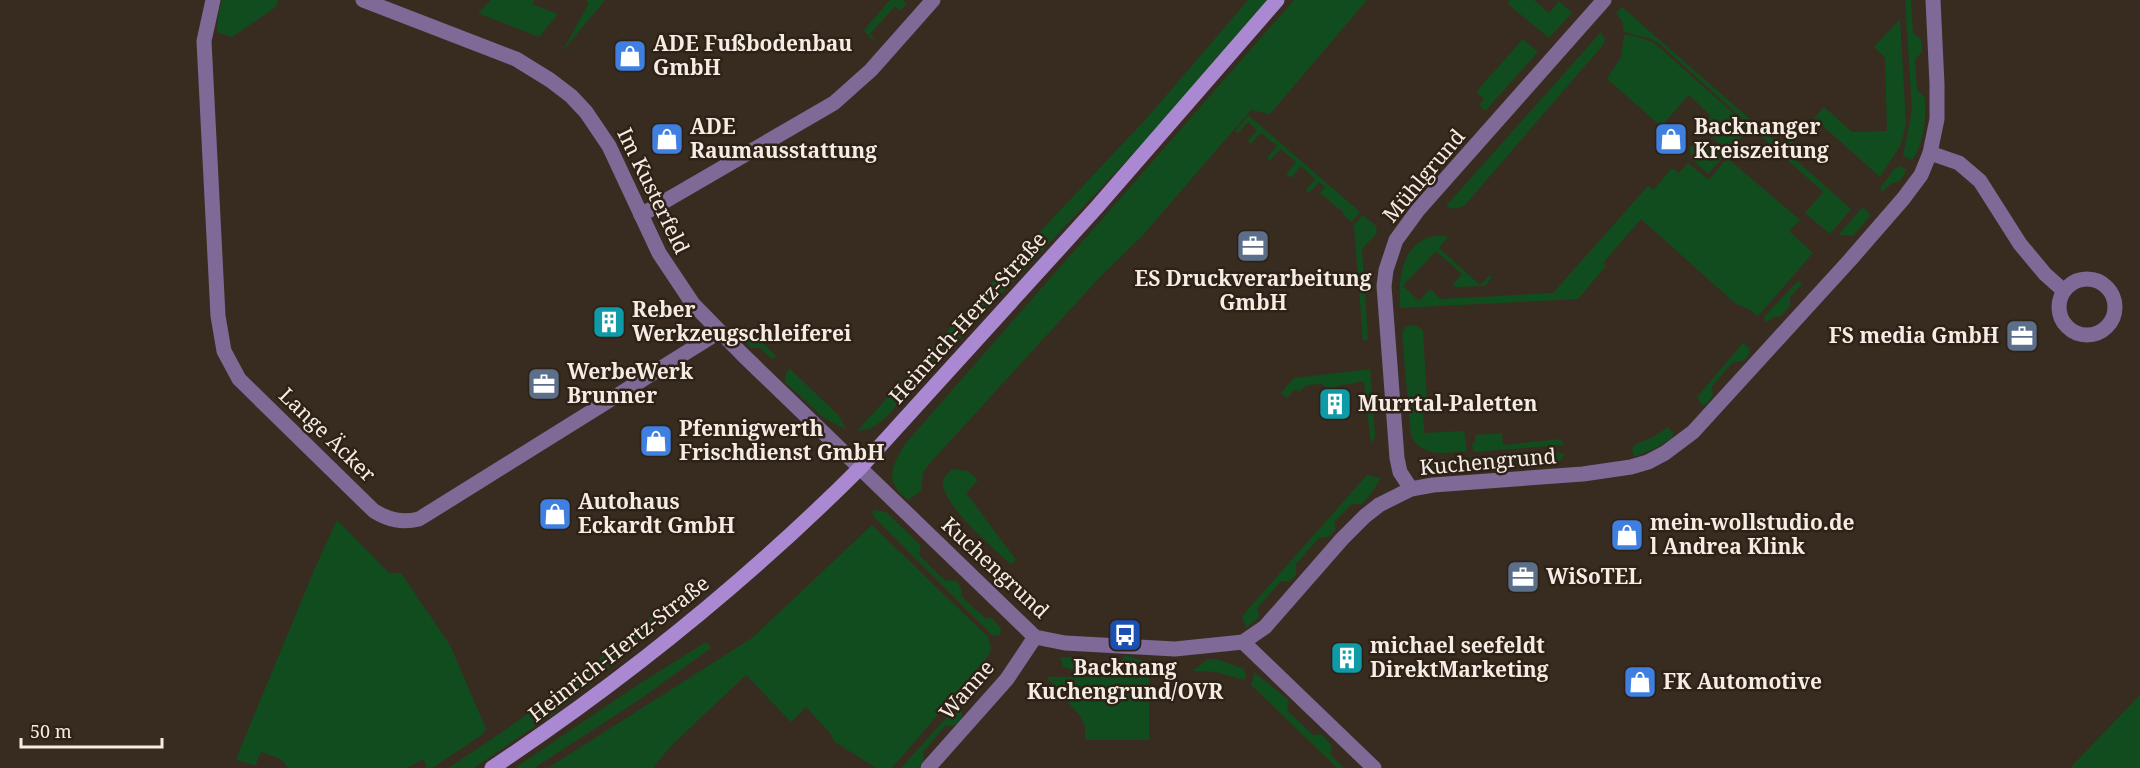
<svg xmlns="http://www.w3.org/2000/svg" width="2140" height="768" viewBox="0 0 2140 768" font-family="'Noto Serif',serif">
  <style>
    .green { fill: #114c1e }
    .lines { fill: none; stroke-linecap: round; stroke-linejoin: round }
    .minor { stroke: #7e6997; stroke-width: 15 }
    .secondary { stroke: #aa88d2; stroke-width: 15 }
    .labels { text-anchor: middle; stroke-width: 5; stroke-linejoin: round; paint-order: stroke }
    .poi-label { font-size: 21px; font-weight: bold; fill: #f5ede5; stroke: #2e2216; text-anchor: start }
    .street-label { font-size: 21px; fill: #f5ede5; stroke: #2e2216 }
  </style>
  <rect width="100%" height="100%" fill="#382c20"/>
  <!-- green -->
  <g class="green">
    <path d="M222,0H278L276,7L232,37L217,32L219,9Z"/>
    <path d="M491,0H534L532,4L558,14L539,37L478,13Z"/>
    <path d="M586,0H605L562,52L589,3Z"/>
    <path d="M890,0H903L907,3L900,11L895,6L870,34L875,39H871L864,30Z"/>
    <path d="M1248,0H1267L1148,138L883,420L870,429L857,431L971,305L1146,119Z"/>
    <path d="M1294,0H1367L1270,114L1251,110L1143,235L1100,277L929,464L923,473L921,491L908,500C904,496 897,491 895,486C887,472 898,456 905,444Z"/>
    <path d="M1509,0H1534L1549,13L1559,1L1572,13L1549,38L1508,4Z"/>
    <path d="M1905,0H1911L1913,33L1921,40L1922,51L1915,60L1917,90L1925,98C1926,117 1924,145 1912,160L1903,156L1912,110Z"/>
    <path d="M1622,7L1775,141H1787L1789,138L1793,142L1786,151L1851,209L1830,234L1805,213L1823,192L1660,44L1651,39L1624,32L1622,21L1616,13Z"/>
    <path d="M1900,19L1906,125L1900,146L1880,177L1814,118L1824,107L1852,132L1887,131L1885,57L1874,47Z"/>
    <path d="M1601,32L1605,39L1603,45L1465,205C1458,209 1453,210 1446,206Z"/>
    <path d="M1624,35C1635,34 1644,40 1653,42L1749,127L1728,151L1701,127L1711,116L1689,95L1661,126L1607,79L1621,57Z"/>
    <path d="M1523,39L1538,52L1485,111L1479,105L1484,99L1476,92Z"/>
    <path d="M1248,115L1360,212L1352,222L1343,215L1344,213L1320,193L1325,187L1319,182L1309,193L1306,190L1315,179L1301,166L1291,178L1286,174L1296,162L1281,149L1270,160L1267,158L1277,146L1261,133L1251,144L1248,141L1257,130L1248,122L1238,133L1235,131Z"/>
    <path d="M1699,138L1703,140L1723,157L1708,174L1691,158L1690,148Z"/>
    <path d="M1727,158L1800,220L1789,231L1813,253L1758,316L1749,309L1736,304L1641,219L1603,263L1606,266L1578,299L1400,308C1399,283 1399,252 1425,239C1433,236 1440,234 1448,237L1439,248L1480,285L1490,275L1492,277L1485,286L1456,287L1453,284L1462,274L1436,251L1403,286L1419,301L1430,289L1441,299L1553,293L1648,186L1653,190L1672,168L1679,173L1688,163L1709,180Z"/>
    <path d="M1900,166L1907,170L1899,182L1892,183L1882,192L1880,189L1881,187L1895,168Z"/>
    <path d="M1862,208L1867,210L1870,216L1853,236L1841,235L1840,233Z"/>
    <path d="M1363,215L1376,226L1377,233L1362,249L1368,340L1363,341L1354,225Z"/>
    <path d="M1798,281L1801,282V285L1790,297V306L1781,316L1773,317L1768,322L1765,321L1764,317Z"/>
    <path d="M1411,325L1417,326L1423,331L1427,400H1424L1425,409H1423L1424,433L1464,431L1467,451C1445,453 1423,458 1411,436L1402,334L1405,327Z"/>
    <path d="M750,330L776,356L773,360L760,348H751L742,339V333Z"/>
    <path d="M1743,343L1749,348V354L1743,361L1733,362L1712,386L1713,396L1705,405H1702L1697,397Z"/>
    <path d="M790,369L839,416L846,429L824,418L785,382L786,373Z"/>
    <path d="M1370,369L1375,436L1372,444L1370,436L1364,381L1327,388L1322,384L1306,385L1299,392L1295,389L1287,398L1281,393L1294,378Z"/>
    <path d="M1668,427L1673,433L1672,438L1654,449L1634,457L1632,449L1634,445L1655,436Z"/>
    <path d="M1502,433L1503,445L1561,439L1564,445L1473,452L1472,443H1475V435Z"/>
    <path d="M1562,453L1565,455L1556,465H1550L1542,459L1512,461L1503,469H1492L1483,462L1453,464C1444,474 1435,474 1422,469L1429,461Z"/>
    <path d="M952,469L968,471L978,480L966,493L1016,560L1011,564C993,548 947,509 943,485C942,478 947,474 952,469Z"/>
    <path d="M1367,475L1381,478L1370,495L1362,504H1352L1334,522L1336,529L1328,537L1319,538L1296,564V575L1289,582L1281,581L1257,608L1259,617L1246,628L1242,616Z"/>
    <path d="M876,510L886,512L921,546L919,555L944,580L956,581L961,588V596L986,619L991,617L1001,628L1000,635L993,636L874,517L872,512Z"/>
    <path d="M337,520L389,573H401L450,645L486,729L483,734L432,768H425L427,766L423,759L407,768H288L281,759L261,752L255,766L236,759L315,568Z"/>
    <path d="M872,525L988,637L991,648L989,655L892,768H876L835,742L830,733L806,707L791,722L746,675L671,746L653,768H548L752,638Z"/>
    <path d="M670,601L674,605L642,641L553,714L474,768H448C527,718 599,661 670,601Z"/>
    <path d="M706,642L711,648L639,700L534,768H515L636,686Z"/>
    <path d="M1125,655L1141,660L1147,670H1074L1063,667L1060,657H1076L1080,665H1119Z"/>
    <path d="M1207,659H1216L1244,669L1246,676L1244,680L1216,672L1193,671Z"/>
    <path d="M1255,673L1285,697L1289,701L1287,710L1313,735L1321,734L1332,746L1330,754L1344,768H1337L1251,685Z"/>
    <path d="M983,677L985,681L962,707V718L955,725L945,726L923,752L924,761L918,768H901Z"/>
    <path d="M1046,677H1149V740H1085V727L1080,716Z"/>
    <path d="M2140,695V768H2070Z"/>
  </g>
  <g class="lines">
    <!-- minor -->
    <g class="minor">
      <path d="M213,0L204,41L218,316L224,351L239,379L374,511C389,520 402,523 419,519L719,332"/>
      <path d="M363,0L516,59L550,80L571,96L586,112L609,146L659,253L693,304L743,355L1035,637L1065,643L1175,649L1243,642L1265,627L1342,539L1365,516L1379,505L1411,489L1433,485L1583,474L1631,467L1648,462L1665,453L1693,432L1850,260L1903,199L1921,175L1930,153L1937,119V84L1933,0"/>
      <path d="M1930,153L1959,163L1980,181L2020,244L2045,274L2064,291"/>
      <path d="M641,215L834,103L871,70L933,0"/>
      <circle cx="2087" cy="307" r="28"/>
      <path d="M1411,489L1400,472L1397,458L1384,286L1386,270L1396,240L1418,210L1604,0"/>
      <path d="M1243,642L1374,768"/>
      <path d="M928,768L1007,679L1035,637"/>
    </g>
    <!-- secondary -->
    <path class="secondary" d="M492,768C624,680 748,580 860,468L1097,207L1277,0"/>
  </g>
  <!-- icons -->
  <defs>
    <symbol id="shop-square" viewBox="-11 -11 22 22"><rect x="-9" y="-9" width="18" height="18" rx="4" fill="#3f7fe0" stroke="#2e2216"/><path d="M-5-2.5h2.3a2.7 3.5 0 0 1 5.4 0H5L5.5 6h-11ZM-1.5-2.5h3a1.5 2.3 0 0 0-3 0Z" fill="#fff"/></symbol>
    <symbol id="office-square" viewBox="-11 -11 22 22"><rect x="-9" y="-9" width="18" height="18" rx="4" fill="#5c6f8a" stroke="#2e2216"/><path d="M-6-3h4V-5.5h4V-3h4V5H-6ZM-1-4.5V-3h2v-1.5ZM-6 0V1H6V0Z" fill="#fff"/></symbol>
    <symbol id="building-square" viewBox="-11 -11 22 22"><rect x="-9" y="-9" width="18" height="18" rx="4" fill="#0f9aa8" stroke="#2e2216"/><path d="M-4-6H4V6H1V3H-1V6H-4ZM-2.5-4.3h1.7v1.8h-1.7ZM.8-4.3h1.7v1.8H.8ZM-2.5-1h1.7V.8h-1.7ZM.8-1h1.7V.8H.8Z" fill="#fff"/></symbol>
    <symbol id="bus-square" viewBox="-11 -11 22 22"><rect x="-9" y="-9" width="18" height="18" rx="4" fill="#1a4fb4" stroke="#2e2216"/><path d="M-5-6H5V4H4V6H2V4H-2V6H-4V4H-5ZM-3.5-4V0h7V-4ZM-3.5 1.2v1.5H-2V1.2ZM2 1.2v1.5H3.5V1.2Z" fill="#fff"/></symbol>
  </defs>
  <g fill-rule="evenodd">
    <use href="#shop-square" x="611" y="37" width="38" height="38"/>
    <use href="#shop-square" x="648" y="120" width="38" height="38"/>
    <use href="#shop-square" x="1652" y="120" width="38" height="38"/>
    <use href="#office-square" x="1234" y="227" width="38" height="38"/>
    <use href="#building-square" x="590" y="303" width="38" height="38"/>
    <use href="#office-square" x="2003" y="317" width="38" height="38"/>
    <use href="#office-square" x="525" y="365" width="38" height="38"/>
    <use href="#building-square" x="1316" y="385" width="38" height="38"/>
    <use href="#shop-square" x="637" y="422" width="38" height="38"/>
    <use href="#shop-square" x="536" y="495" width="38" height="38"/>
    <use href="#shop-square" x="1608" y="516" width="38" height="38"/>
    <use href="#office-square" x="1504" y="558" width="38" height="38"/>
    <use href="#bus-square" x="1106" y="616" width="38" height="38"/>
    <use href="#building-square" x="1328" y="639" width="38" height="38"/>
    <use href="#shop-square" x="1621" y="663" width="38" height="38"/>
  </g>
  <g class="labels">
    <!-- poi labels -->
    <g class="poi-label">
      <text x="653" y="51">ADE Fußbodenbau<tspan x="653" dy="24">GmbH</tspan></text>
      <text x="690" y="134">ADE<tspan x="690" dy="24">Raumausstattung</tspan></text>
      <text x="1694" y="134">Backnanger<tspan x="1694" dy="24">Kreiszeitung</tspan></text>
      <text x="1253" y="286" text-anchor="middle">ES Druckverarbeitung<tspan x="1253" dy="24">GmbH</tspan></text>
      <text x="632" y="317">Reber<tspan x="632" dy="24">Werkzeugschleiferei</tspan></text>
      <text x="1999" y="343" text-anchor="end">FS media GmbH</text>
      <text x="567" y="379">WerbeWerk<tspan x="567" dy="24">Brunner</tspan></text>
      <text x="1358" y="411">Murrtal-Paletten</text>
      <text x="679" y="436">Pfennigwerth<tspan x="679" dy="24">Frischdienst GmbH</tspan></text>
      <text x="578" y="509">Autohaus<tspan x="578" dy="24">Eckardt GmbH</tspan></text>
      <text x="1650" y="530">mein-wollstudio.de<tspan x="1650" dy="24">l Andrea Klink</tspan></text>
      <text x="1546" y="584">WiSoTEL</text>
      <text x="1370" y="653">michael seefeldt<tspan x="1370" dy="24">DirektMarketing</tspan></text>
      <text x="1125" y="675" text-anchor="middle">Backnang<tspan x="1125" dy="24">Kuchengrund/OVR</tspan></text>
      <text x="1663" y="689">FK Automotive</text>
    </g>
    <!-- street labels -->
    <g class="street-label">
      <text transform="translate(1424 176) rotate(-50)" y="7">Mühlgrund</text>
      <text transform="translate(653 191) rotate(64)" y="7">Im Kusterfeld</text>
      <text transform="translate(968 318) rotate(-48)" y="7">Heinrich-Hertz-Straße</text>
      <text transform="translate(327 435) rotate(44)" y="7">Lange Äcker</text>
      <text transform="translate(1488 462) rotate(-5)" y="7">Kuchengrund</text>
      <text transform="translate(995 568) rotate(43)" y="7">Kuchengrund</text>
      <text transform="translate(619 649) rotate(-38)" y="7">Heinrich-Hertz-Straße</text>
      <text transform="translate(967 690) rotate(-49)" y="7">Wanne</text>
    </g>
  </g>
  <!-- scale -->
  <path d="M21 738v9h141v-9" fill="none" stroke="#f5ede5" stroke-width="3"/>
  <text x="30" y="738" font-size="18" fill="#f5ede5" stroke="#2e2216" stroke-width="4.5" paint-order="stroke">50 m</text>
</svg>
